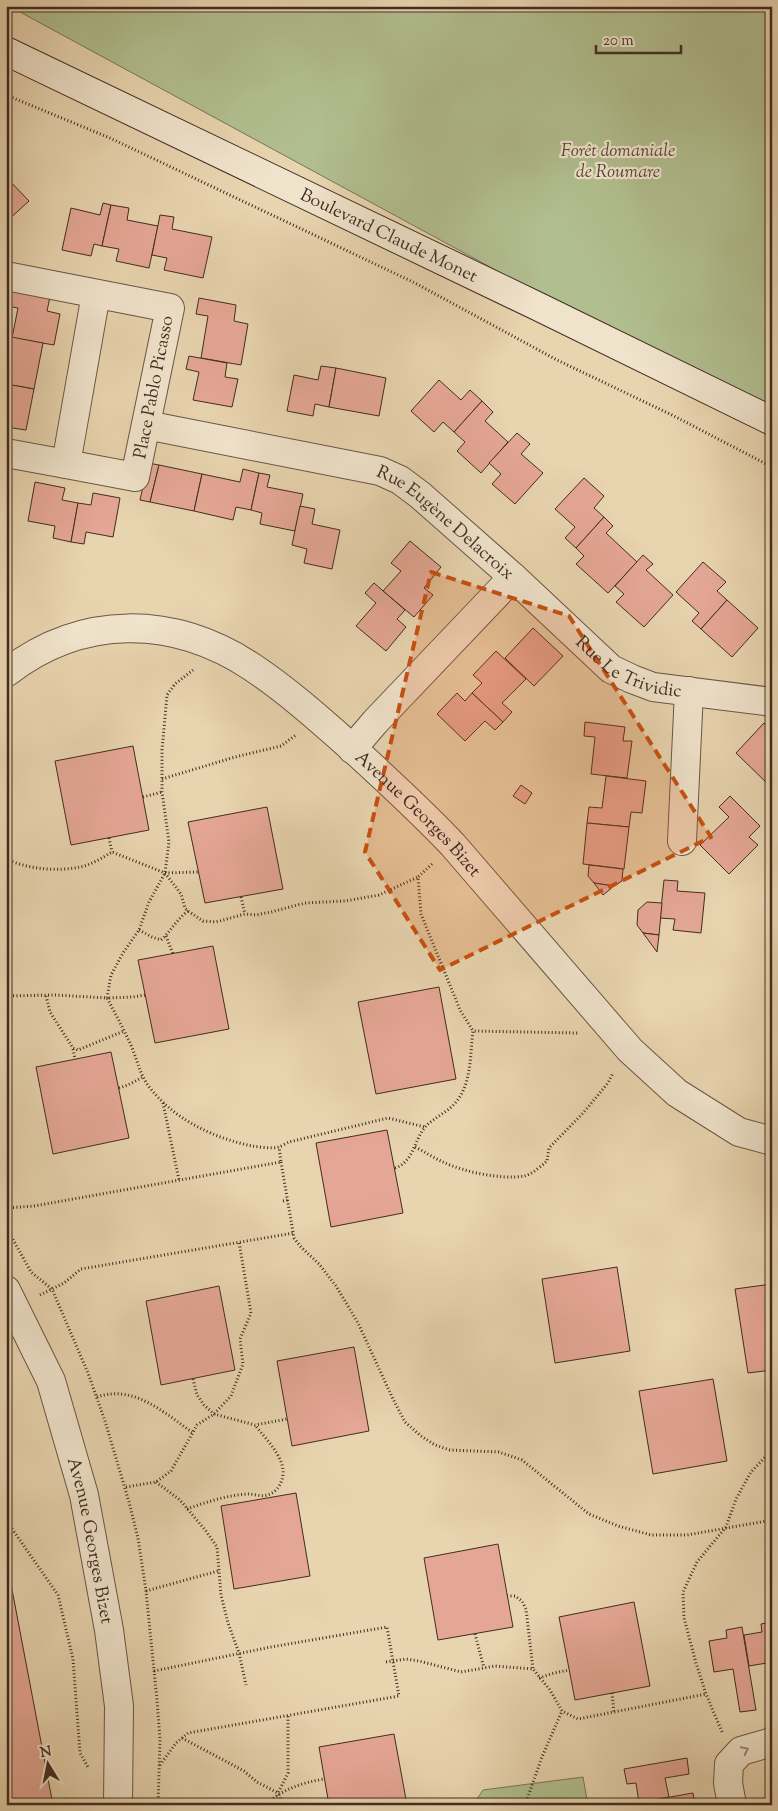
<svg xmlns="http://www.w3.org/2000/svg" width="778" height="1811" viewBox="0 0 778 1811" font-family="'Sorts Mill Goudy',serif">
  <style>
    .green { fill: #b1be8f; stroke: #797558 }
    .building { fill: #e5a795; stroke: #412c22 }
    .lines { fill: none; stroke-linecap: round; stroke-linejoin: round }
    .street-casing { stroke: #6b5645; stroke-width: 30 }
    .secondary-casing { stroke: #412c22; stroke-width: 30 }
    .path { stroke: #412c22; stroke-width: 3; stroke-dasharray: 1 2.5; stroke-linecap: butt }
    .street { stroke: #f0e3cb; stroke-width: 28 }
    .secondary { stroke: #f0e3cb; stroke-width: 28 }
    .oneway { stroke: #988876 }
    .marked { fill: #c75010; fill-opacity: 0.2; stroke: #c75010; stroke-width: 4; stroke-dasharray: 10 6; stroke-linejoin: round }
    .labels { text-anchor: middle; stroke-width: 4.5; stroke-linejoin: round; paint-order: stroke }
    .park-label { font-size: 18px; font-style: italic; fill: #574938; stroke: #f0e3cb }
    .street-label { font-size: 18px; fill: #412c22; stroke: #f0e3cb }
  </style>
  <rect width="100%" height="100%" fill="#e8d4af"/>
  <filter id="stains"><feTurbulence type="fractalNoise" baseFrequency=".004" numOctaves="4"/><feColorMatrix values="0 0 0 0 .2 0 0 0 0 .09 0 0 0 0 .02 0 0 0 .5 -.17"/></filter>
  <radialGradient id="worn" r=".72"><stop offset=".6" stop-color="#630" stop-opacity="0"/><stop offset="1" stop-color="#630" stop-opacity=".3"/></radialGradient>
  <!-- green -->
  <g class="green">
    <path d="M9,6H772V420Z"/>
    <path d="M583,1777L588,1805H473L483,1790Z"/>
  </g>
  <!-- building -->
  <g class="building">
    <path d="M6,177L29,201L6,222Z"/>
    <path d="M103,203L111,205L102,246L94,244L91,256L62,250L71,208L100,215Z"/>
    <path d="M111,205L129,208L127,220L158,226L149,268L116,261L119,249L102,246Z"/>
    <path d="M160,215L174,217L172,229L212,237L203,278L164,270L167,258L152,255Z"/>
    <path d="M10,290L50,297L47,311L60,314L54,345L12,338L18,308L7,306Z"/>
    <path d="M199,298L236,305L234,321L248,324L241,365L201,358L208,316L196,314Z"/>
    <path d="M6,336L43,343L34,389L6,384Z"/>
    <path d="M189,356L227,363L225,377L238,379L232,407L193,400L199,372L186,369Z"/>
    <path d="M321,366L336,368L329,407L315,404L313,416L287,411L294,375L318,380Z"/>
    <path d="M336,368L386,378L379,416L329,407Z"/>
    <path d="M439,380L461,400L470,390L482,401L454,432L443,422L434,432L411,411Z"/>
    <path d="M6,384L34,389L26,430L6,427Z"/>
    <path d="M482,401L493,412L485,421L508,442L481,473L457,451L465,442L454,432Z"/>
    <path d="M517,433L530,444L521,454L543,473L515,504L492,484L501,474L489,463Z"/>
    <path d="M148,463L159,465L150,502L140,500Z"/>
    <path d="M159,465L202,474L194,511L150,502Z"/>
    <path d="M243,469L259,473L251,510L236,507L233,520L194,511L202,474L240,482Z"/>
    <path d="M259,473L270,475L267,487L303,494L295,531L260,524L262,513L251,510Z"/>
    <path d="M584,478L604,496L594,508L604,517L576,548L565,538L575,527L555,509Z"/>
    <path d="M35,482L65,488L62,500L78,503L71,542L53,538L55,526L28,521Z"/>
    <path d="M93,493L120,498L113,537L86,532L84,544L71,542L78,503L91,505Z"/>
    <path d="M300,506L315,509L312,524L340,530L332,569L304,563L307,549L292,545Z"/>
    <path d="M604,517L613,526L606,533L637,562L608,593L576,564L584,556L576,548Z"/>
    <path d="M410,541L441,567L424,588L433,595L414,617L383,591L401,571L391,563Z"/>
    <path d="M643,555L653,564L646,570L673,595L644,627L616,602L624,594L615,586Z"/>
    <path d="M703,562L726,582L717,591L727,600L701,629L692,621L699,613L676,592Z"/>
    <path d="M374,583L405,610L397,619L406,627L386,651L356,626L376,603L365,593Z"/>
    <path d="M727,600L758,628L732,657L701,629Z"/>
    <path d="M533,628L563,656L534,686L505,658Z"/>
    <path d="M496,651L526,679L502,703L512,712L503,722L472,693L482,683L473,675Z"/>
    <path d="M457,693L465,701L472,693L503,722L495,730L485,721L465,741L437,714Z"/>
    <path d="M585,722L625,727L623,741H632L627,778L591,774L595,737L584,736Z"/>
    <path d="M764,723L772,730V788L736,753Z"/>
    <path d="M133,746L149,830L71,845L55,761Z"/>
    <path d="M606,776L646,781L642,813L631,812L629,827L587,823L589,807L602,808Z"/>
    <path d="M521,785L532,793L525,804L513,796Z"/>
    <path d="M730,796L760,826L749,837L758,845L729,874L700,845L729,817L719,807Z"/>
    <path d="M267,807L283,889L205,903L188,822Z"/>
    <path d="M587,823L629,827L624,869L583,864Z"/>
    <path d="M589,865L623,869L622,881L614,886L594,883L588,876Z"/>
    <path d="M664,880L678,881L677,891L705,893L701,933L673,930L675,919L660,918Z"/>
    <path d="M594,883L614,886L603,895Z"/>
    <path d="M647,902L662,903L659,935L643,933L637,925L638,910Z"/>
    <path d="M643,933L659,935L657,952Z"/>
    <path d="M213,946L229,1029L155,1043L138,960Z"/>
    <path d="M439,987L456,1079L376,1094L358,1002Z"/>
    <path d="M111,1052L129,1138L53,1154L36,1067Z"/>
    <path d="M387,1130L403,1213L331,1227L316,1143Z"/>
    <path d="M617,1267L630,1351L555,1363L542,1279Z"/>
    <path d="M772,1284V1370L748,1373L735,1289Z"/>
    <path d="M219,1286L235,1370L161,1385L146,1301Z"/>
    <path d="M354,1347L369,1431L292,1446L277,1361Z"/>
    <path d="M713,1379L727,1461L653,1474L639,1391Z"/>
    <path d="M296,1493L310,1576L234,1589L221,1506Z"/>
    <path d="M498,1544L513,1627L438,1640L424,1558Z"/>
    <path d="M6,1563H7L53,1805H12L6,1772Z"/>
    <path d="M634,1602L650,1686L575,1700L559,1617Z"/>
    <path d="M772,1622V1688L767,1663L749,1666L744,1635L762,1632L761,1624Z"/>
    <path d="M742,1627L756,1710L740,1712L733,1669L714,1672L709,1641L727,1638L726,1630Z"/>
    <path d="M394,1734L407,1805H329L319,1747Z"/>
    <path d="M687,1758L689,1774L665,1778L669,1797L639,1803L636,1783L627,1784L624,1769Z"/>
    <path d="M693,1793L695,1805H630V1804Z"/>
  </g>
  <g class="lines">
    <defs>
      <g id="street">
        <path d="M6,276L170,308L135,477L66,464L96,294"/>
        <path id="s1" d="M146,425L380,471L400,480L420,495L513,577L611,669L632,679L653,687L772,702"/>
        <path d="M6,453L66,464"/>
        <path id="s2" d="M6,673C82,614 173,615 252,667C288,691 320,720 352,748C387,780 421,811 453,845L630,1050L677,1093L739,1132L772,1141"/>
        <path d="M352,749L375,722L513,577"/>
        <path d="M682,841L689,691"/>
        <path id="s3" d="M6,1290L51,1381L84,1495L109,1630L119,1706L118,1805"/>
        <path d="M732,1805L728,1783L729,1764L741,1751L772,1742"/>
      </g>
      <g id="secondary">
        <path id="s4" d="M6,51L537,306L772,421"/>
      </g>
    </defs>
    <!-- street casing -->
    <use href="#street" class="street-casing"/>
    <!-- secondary casing -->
    <use href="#secondary" class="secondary-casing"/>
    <!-- path -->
    <g class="path">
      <path d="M6,95L110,138L415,283L557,360L674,416L772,467"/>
      <path d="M162,779L235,757L281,746L296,735"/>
      <path d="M143,797L162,792"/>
      <path d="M109,838L112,852"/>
      <path d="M6,859C28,869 56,872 80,867C91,865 102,858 112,852L165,873L181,894L185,908L188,911L203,921L216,922L245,914L256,915L271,912L305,903L345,901L379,895L418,877"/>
      <path d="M432,864L418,877L421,914L460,1010L473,1031"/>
      <path d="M165,873L198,872"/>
      <path d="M241,897L245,914"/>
      <path d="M139,930L152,937L161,940C171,931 177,919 188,911"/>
      <path d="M166,936L173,954"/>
      <path d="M145,995L133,997L107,998L111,975L123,953L139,930L149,902L165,873L169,842L162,792V750L167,695L175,684L193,670"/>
      <path d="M6,996L55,995L107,998C115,1013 123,1028 130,1043C137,1058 139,1074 150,1088C175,1120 214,1138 252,1146C260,1147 271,1149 279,1147C282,1146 286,1143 289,1142L388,1118L425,1127"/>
      <path d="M46,996L50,1012L73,1048L78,1050L124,1031"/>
      <path d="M73,1049L75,1059"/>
      <path d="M119,1088L128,1085L143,1077"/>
      <path d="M163,1103L179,1180"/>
      <path d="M415,1147C425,1152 434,1158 443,1162C464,1172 502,1180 524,1176C533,1174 541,1166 547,1161L549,1148L584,1112L608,1083L613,1073"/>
      <path d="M281,1162L294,1238L301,1247L319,1264L336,1286L358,1323L393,1399L405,1422L421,1436L435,1445L450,1450L499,1452L522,1460L589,1514L618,1526L651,1535H687L772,1520"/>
      <path d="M395,1168C414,1162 414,1139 426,1126C435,1117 448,1112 456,1102C472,1083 470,1054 473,1031L578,1033"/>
      <path d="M283,1201L288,1200"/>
      <path d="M6,1208L34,1206L281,1162L279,1147"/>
      <path d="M6,1227L31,1272L52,1289L88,1373L105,1421L129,1502L138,1538L146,1591L157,1700L160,1740L158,1805"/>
      <path d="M40,1295L64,1283L81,1269L294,1233"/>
      <path d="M193,1379L197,1395L204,1405L214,1414L255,1425L287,1419"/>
      <path d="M97,1397C134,1384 164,1413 192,1432"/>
      <path d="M156,1482L180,1500L206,1531L217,1547L221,1595L228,1623L239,1653L246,1685"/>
      <path d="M126,1487L156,1482L171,1471L197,1425L214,1414L231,1396L243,1364L240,1339L251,1313L239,1242"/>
      <path d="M187,1509C206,1502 228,1495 248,1494C254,1494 261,1497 267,1495C272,1494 277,1490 279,1486C293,1464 267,1441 255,1425"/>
      <path d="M6,1520L58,1595L73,1659L80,1753L89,1769"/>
      <path d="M146,1591L218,1571"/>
      <path d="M507,1596H515L522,1601L526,1609L533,1669"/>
      <path d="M475,1634L484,1668"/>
      <path d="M386,1662L406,1659L419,1661L461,1672L495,1666L533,1669L550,1690L562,1711L578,1719L706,1694"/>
      <path d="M154,1671L271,1647L387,1627L399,1696L188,1733L176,1743L160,1765"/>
      <path d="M539,1678L554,1673L569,1670"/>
      <path d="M612,1693L614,1713"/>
      <path d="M722,1732L706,1694L696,1663L684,1618L683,1592L697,1562L726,1527L736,1499L751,1472L772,1450"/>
      <path d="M182,1738L244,1771L257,1782L278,1793"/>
      <path d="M265,1805C283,1789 301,1783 324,1779"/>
      <path d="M283,1805L278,1793L288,1773V1715"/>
      <path d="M525,1805L542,1757L562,1711"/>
    </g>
    <!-- street -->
    <use href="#street" class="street"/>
    <!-- secondary -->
    <use href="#secondary" class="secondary"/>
  </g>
  <!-- one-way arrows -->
  <defs><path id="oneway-chevron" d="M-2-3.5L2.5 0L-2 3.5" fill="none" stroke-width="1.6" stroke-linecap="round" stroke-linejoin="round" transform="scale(1.25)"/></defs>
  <use class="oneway" href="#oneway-chevron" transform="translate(745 1750) rotate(-26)"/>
  <!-- marked area -->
  <path class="marked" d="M431,572L569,616L711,837L440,970L365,852Z"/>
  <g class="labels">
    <!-- park labels -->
    <g class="park-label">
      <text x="618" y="156">Forêt domaniale<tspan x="618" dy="21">de Roumare</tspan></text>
    </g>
    <!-- street labels -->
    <g class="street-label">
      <text dy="6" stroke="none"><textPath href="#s4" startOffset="425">Boulevard Claude Monet</textPath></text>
      <text transform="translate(153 387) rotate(-79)" y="6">Place Pablo Picasso</text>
      <text dy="6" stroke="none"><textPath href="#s1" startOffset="322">Rue Eugène Delacroix</textPath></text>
      <text dy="6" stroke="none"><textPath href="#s1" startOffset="559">Rue Le Trividic</textPath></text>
      <text dy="6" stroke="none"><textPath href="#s2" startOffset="486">Avenue Georges Bizet</textPath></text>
      <text dy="6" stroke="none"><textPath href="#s3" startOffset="266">Avenue Georges Bizet</textPath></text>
    </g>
  </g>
  <!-- margin -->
  <rect width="778" height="1811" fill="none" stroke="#e8d4af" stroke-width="25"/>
  <rect x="8" y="8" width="763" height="1796" fill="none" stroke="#412c22" stroke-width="2.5"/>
  <rect x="12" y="12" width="753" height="1786" fill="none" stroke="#412c22"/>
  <!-- north arrow -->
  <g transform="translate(48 1764) rotate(350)" stroke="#f0e3cb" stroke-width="4" paint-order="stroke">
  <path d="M0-4L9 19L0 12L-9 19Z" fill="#412c22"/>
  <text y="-8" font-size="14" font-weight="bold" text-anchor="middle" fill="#412c22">N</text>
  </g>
  <!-- scale -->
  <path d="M596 45v8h85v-8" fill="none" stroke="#412c22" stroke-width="2.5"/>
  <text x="603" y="45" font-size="15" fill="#412c22" stroke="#f0e3cb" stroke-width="4" paint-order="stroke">20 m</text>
  <rect width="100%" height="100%" filter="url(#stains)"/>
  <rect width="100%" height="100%" fill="url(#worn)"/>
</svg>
